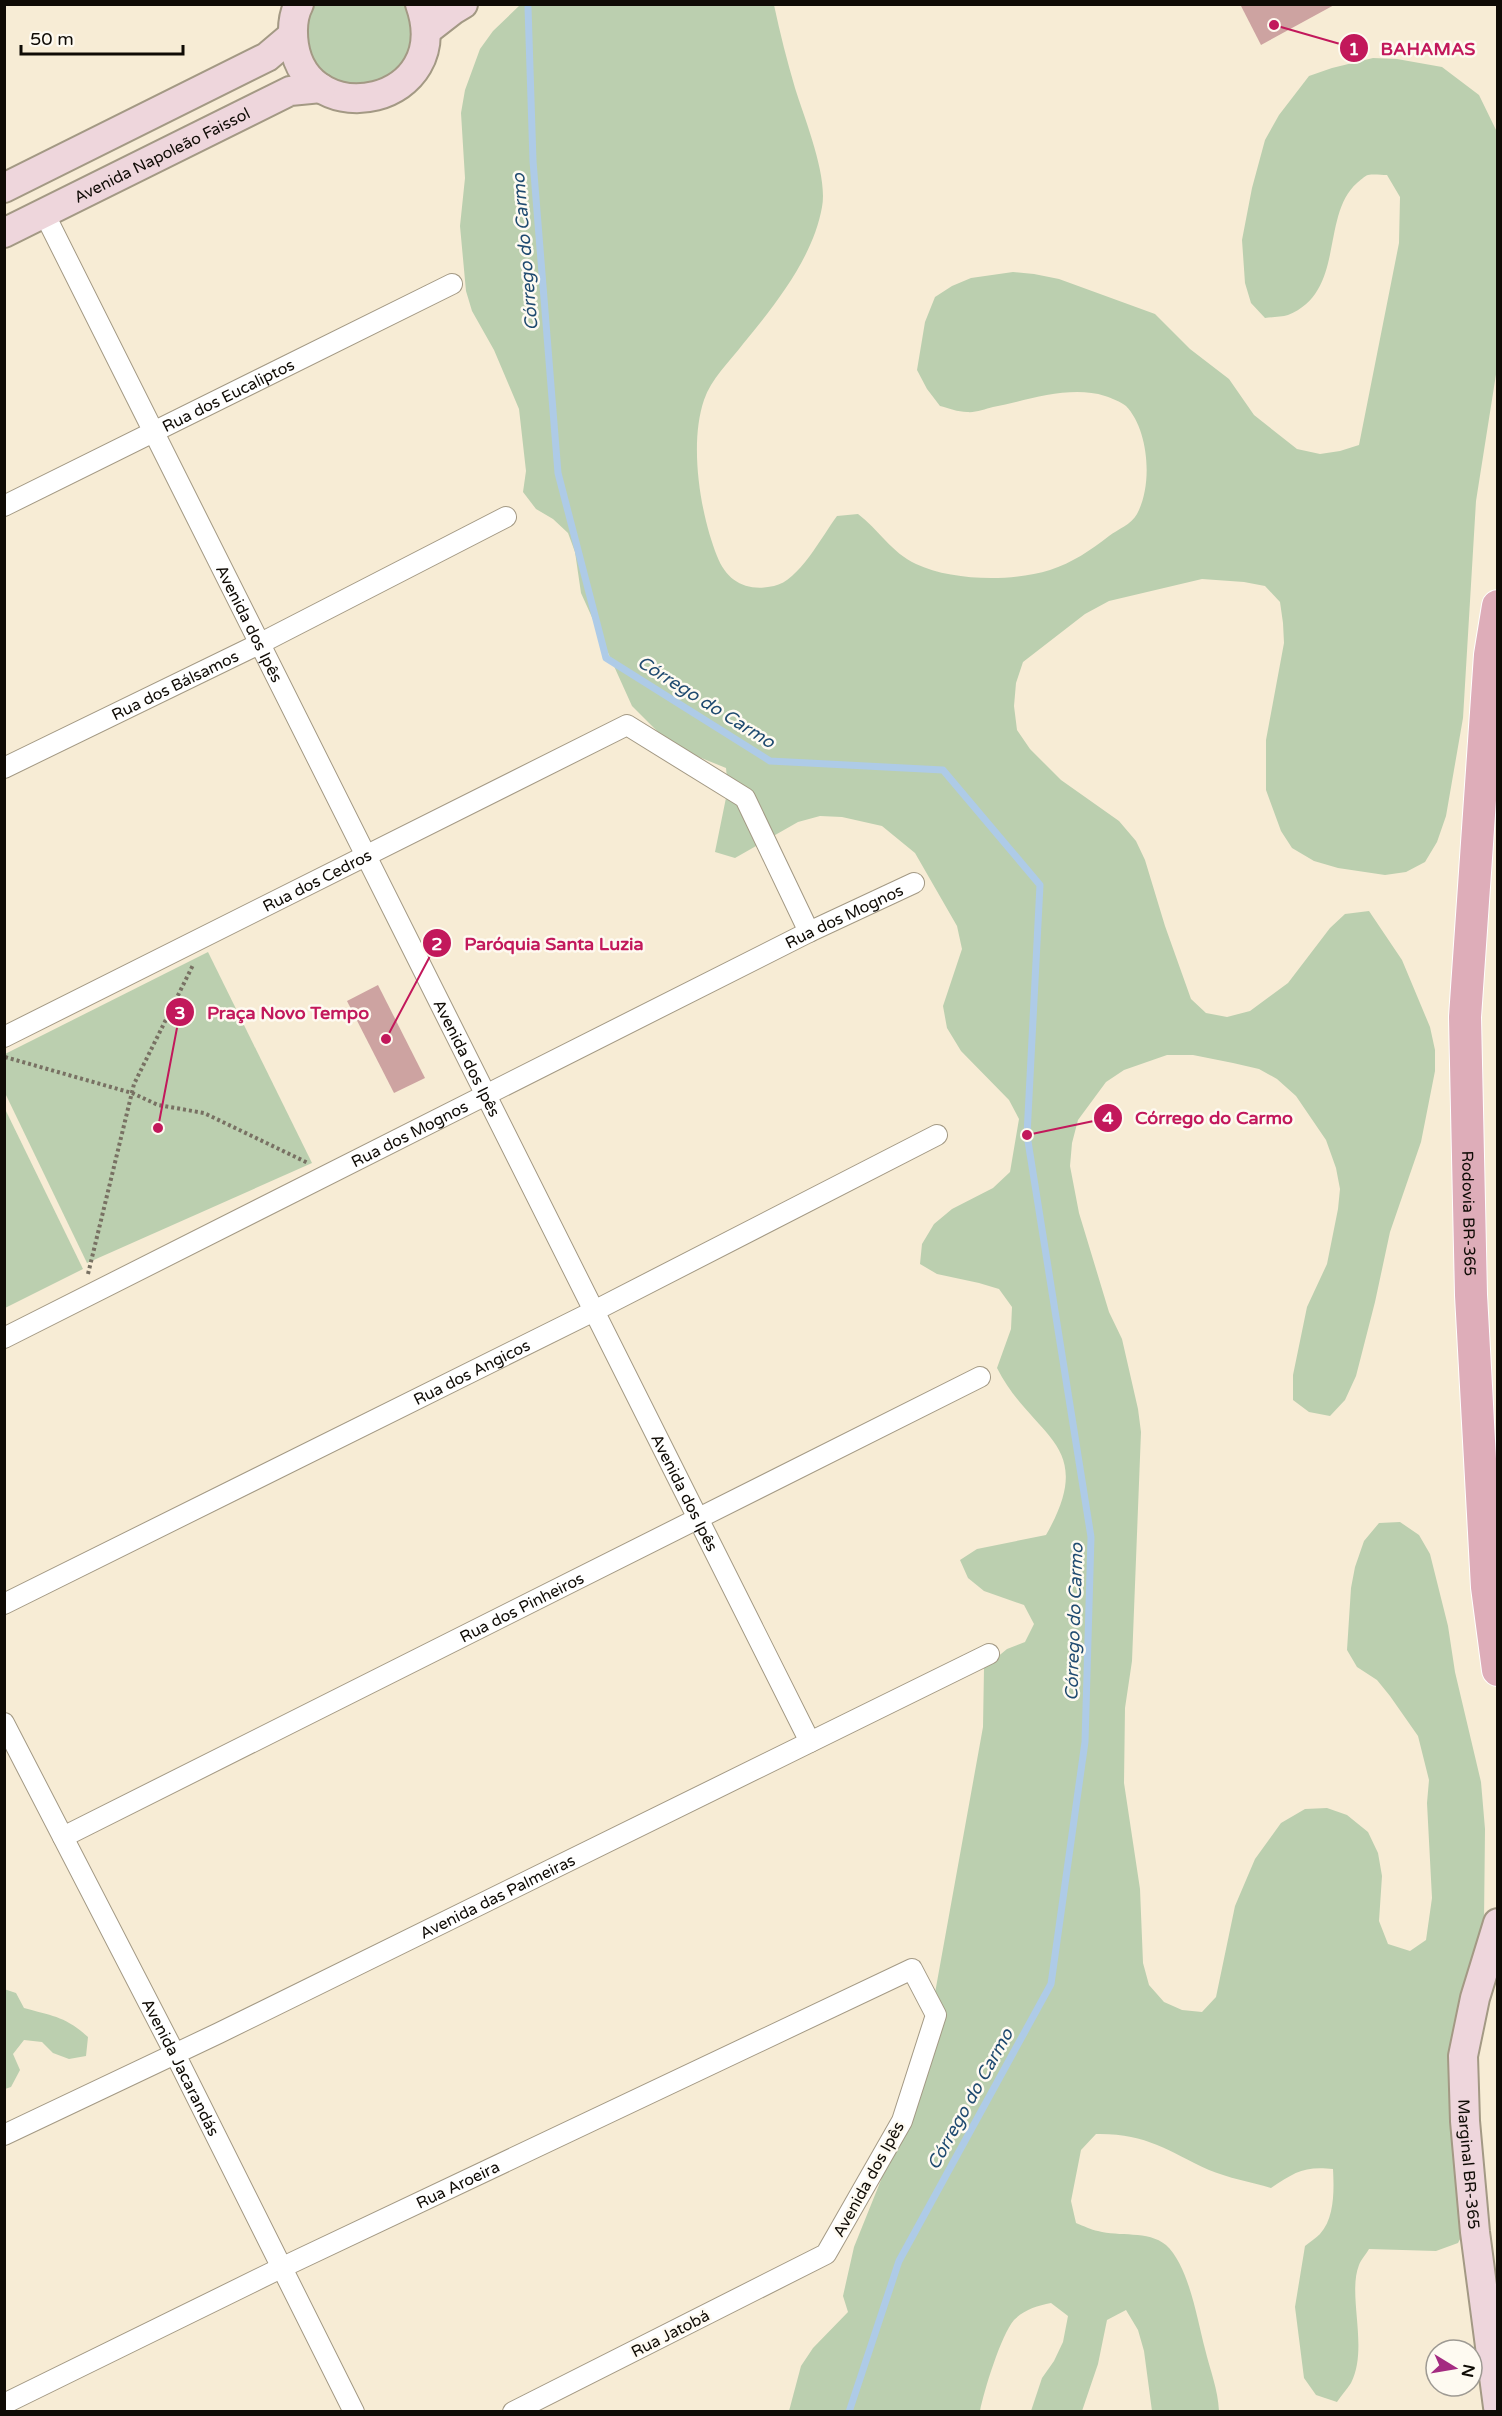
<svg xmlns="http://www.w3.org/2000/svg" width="1502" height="2416" viewBox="0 0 1502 2416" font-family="'Varela Round',sans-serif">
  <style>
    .green { fill: #bbcfaf }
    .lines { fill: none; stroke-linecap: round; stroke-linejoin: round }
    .stream { stroke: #aecbe7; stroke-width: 7 }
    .building { fill: #cda3a1 }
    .street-casing { stroke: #a39984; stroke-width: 22 }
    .secondary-casing { stroke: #a39984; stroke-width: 32 }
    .primary-casing { stroke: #fff; stroke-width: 34 }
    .path { stroke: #787163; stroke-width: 4; stroke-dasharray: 3 3; stroke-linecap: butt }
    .street { stroke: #fff; stroke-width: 20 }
    .secondary { stroke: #eed6dc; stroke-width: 28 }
    .primary { stroke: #deadb9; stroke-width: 32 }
    .labels { text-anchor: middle; stroke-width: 5; stroke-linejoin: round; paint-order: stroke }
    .street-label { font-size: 16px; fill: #0f0b05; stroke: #fefaf1 }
    .water-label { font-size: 18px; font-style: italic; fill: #1f4a70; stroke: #fefaf1 }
    .leader { fill: none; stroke: #c2185b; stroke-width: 2 }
    .callout-dot { fill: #c2185b; stroke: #fefaf1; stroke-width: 2 }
    .mark-label { font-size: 18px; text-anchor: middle; font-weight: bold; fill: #fff }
    .callout-label { font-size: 18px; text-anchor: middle; font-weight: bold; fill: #c2185b; stroke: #fefaf1; stroke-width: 5; stroke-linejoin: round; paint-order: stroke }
  </style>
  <rect width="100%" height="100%" fill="#f7ecd5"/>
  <!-- green -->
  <g class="green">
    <path d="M308,5H407L414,26L410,51L396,72L362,87L326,77L304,47Z"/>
    <path d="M520,5H774C780,33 787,61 795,88C805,120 828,176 822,207C813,258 775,305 743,344C730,361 711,379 704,400C689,444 700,513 717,556C727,582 747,592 774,586C799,581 822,536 837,516L858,514C878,529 892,553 916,564C952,581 1012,582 1050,570C1072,563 1091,550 1109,536C1118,529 1131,525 1137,514C1153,485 1149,430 1126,406C1121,402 1111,398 1105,396C1070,385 1029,400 993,407C985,409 975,413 967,412C958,412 948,408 940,406L927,389L917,370L925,322L935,297L952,286L971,278L1013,272L1034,274L1059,279L1155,314L1190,349L1229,379L1254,415L1297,449L1320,454L1340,451L1359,445L1399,243L1400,197L1387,175C1381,175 1374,174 1368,175C1364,176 1360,181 1357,183C1320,216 1346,292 1288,315C1282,317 1272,317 1265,318L1251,303L1245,283L1242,240L1252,188L1265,140L1279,115L1309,76L1332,68L1373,58L1397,59L1442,67L1479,95L1497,132V368L1476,501L1463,718L1446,816L1437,842L1425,862L1406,872L1385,875L1338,868L1314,861L1292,848L1281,831L1266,790V740L1284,643L1283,623L1280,602L1265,586L1244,582L1202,579L1109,601L1085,614L1023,662L1016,683L1014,706L1017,730L1030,749L1061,780L1119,821L1136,841L1145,860L1165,926L1191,999L1206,1013L1227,1017L1250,1011L1288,983L1330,928L1345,914L1369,911L1402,960L1430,1027L1435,1050V1071L1421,1142L1390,1232L1375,1302L1356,1376L1345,1400L1330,1416L1309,1412L1293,1400V1375L1307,1307L1327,1264L1338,1209L1340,1189L1336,1168L1326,1140L1296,1096L1277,1079L1259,1069L1233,1063L1193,1055H1167L1124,1070L1106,1082L1078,1120L1072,1143L1070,1166L1079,1213L1109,1312L1122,1339L1138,1409L1141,1432L1132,1661L1125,1708L1124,1783L1140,1889L1143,1963L1149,1985L1164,2002L1182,2010L1202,2012L1216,1997L1235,1906L1255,1859L1281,1823L1305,1809L1327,1808L1347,1815L1368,1832L1378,1853L1382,1876L1379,1921L1388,1944L1410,1951L1426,1940L1432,1898L1427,1803L1429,1780L1418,1736L1390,1696L1377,1680L1357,1667L1347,1650L1351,1588L1355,1567L1364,1541L1379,1523L1400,1522L1419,1535L1430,1554L1448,1626L1455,1672L1481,1782L1485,1829L1484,1921L1469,2222L1458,2243L1436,2251L1369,2249C1366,2254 1361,2260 1359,2265C1347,2295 1369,2348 1351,2383C1347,2389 1341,2396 1337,2402L1316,2395L1304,2378L1295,2307L1305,2246C1310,2242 1316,2238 1320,2234C1335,2218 1334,2189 1333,2169C1304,2166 1295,2172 1271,2188C1251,2182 1228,2178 1209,2170C1166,2150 1146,2133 1096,2134L1081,2150L1071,2201L1076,2223C1084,2226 1091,2230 1098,2231C1119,2237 1148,2230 1166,2245C1189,2266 1197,2319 1205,2349C1210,2370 1218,2389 1219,2411H1152L1144,2351L1138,2330L1126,2310L1107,2320L1098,2364L1082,2411H1031L1042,2378L1054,2361L1063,2342L1068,2316L1051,2303C1037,2306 1025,2309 1014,2320C1001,2335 984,2391 980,2411H789L801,2366L813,2348L848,2312L843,2296L854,2247L881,2180L924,2054L983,1727L984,1668L1007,1649L1025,1642L1034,1624L1024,1605L984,1591L968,1578L960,1560L977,1549L1046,1535C1099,1442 1033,1439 997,1368L1011,1329L1012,1307L999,1289L979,1283L937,1274L920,1264L922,1244L934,1224L952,1209L993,1188L1010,1172L1019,1119L1009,1100L961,1051L947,1028L943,1006L962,949L957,926L915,853L882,826L842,817L820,816L798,822L735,858L715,852L728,788L726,768L684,751L666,740L632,706L581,593L575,552L568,533L553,519L536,509L523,492L526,471L519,409L494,350L472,311L466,291L460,226L465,178L461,113L465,90L480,49L493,31Z"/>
    <path d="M208,952L312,1163L87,1263L5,1093V1054Z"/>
    <path d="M5,1109L83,1269L5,1308H4Z"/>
    <path d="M4,1989L16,1993L24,2008C52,2016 65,2016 88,2037L86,2056L69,2059L53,2053L42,2042L24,2040L13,2054L20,2070L11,2087L5,2089Z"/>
  </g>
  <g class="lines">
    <!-- stream -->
    <path class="stream" d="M528,7L533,161L558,473L606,658L770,761L943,770L1040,885L1027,1135L1091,1537L1085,1742L1051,1984L899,2261L849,2412"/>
  </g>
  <!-- building -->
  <g class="building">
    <path d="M1240,4H1336L1261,45Z"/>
    <path d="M378,985L425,1078L394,1093L347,1001Z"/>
  </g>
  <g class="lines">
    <defs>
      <g id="street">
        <path id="s1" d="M44,213L810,1742"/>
        <path id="s2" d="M4,506L452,284"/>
        <path id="s3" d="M4,768L259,644L506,517"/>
        <path id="s4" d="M4,1037L627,725L745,798L809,932"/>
        <path id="s5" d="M4,1338L809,932L914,883"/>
        <path id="s6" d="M4,1604L594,1311L937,1135"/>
        <path id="s7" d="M4,1723L175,2054L354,2412"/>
        <path id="s8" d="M63,1837L980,1377"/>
        <path id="s9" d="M4,2135L219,2033L989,1654"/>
        <path id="s10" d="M4,2404L283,2267L912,1969L936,2015L902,2121L826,2254L513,2412"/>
      </g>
      <g id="secondary">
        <path d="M299,4C292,17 292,31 294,45C308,134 456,105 420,4"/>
        <path d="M426,31L453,10L463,4"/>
        <path d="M4,188L267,57L293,35"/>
        <path id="s11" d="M4,233L290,91L321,88"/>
        <path id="s12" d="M1498,1923L1475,1998L1463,2056L1465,2121L1475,2232L1498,2407"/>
      </g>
      <g id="primary">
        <path id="s13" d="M1498,606L1490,655L1465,1017L1471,1295L1487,1587L1498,1670"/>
      </g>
    </defs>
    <!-- street casing -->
    <use href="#street" class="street-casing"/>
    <!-- secondary casing -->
    <use href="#secondary" class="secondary-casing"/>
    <!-- primary casing -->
    <use href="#primary" class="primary-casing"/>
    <!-- path -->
    <g class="path">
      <path d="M5,1057L132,1093L158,1105L204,1113L308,1163"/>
      <path d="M88,1274L134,1084L193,965"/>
    </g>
    <!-- street -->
    <use href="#street" class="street"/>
    <!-- secondary -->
    <use href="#secondary" class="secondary"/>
    <!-- primary -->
    <use href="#primary" class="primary"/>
  </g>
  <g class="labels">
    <!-- street labels -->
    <g class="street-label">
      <text dy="6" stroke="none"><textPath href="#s11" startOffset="176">Avenida Napoleão Faissol</textPath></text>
      <text dy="6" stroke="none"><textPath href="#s2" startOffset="250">Rua dos Eucaliptos</textPath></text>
      <text dy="6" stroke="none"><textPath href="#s1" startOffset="459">Avenida dos Ipês</textPath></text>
      <text dy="6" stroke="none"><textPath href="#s3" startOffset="190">Rua dos Bálsamos</textPath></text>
      <text dy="6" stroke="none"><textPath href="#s4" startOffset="350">Rua dos Cedros</textPath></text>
      <text dy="6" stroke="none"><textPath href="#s5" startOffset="940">Rua dos Mognos</textPath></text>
      <text dy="6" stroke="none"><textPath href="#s1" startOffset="945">Avenida dos Ipês</textPath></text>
      <text dy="6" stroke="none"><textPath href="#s5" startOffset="454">Rua dos Mognos</textPath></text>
      <text dy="6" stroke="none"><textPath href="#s13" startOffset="609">Rodovia BR-365</textPath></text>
      <text dy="6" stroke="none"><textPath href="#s6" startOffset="522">Rua dos Angicos</textPath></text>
      <text dy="6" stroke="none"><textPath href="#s1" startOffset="1431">Avenida dos Ipês</textPath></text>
      <text dy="6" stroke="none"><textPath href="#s8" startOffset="513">Rua dos Pinheiros</textPath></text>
      <text dy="6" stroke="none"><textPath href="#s9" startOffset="548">Avenida das Palmeiras</textPath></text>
      <text dy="6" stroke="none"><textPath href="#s7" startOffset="387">Avenida Jacarandás</textPath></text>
      <text dy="6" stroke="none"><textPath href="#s12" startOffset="246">Marginal BR-365</textPath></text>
      <text transform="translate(868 2179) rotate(-61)" y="6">Avenida dos Ipês</text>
      <text dy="6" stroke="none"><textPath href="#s10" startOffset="504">Rua Aroeira</textPath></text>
      <text transform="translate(670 2333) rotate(-27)" y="6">Rua Jatobá</text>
    </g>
    <!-- water labels -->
    <g class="water-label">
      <text transform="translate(525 252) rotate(-95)" y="6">Córrego do Carmo</text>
      <text transform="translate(706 702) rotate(32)" y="6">Córrego do Carmo</text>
      <text transform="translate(1074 1622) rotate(-88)" y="6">Córrego do Carmo</text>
      <text transform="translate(970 2099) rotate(-61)" y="6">Córrego do Carmo</text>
    </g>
  </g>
  <!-- callouts -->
  <path class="leader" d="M1274 25L1354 48M386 1039L437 943M158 1128L180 1012M1027 1135L1108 1118"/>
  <g class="callout-dot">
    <circle cx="1274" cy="25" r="6"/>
    <circle cx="386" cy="1039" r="6"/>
    <circle cx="158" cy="1128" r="6"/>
    <circle cx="1027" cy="1135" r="6"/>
    <circle cx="1354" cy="48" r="15"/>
    <circle cx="437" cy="943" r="15"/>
    <circle cx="180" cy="1012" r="15"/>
    <circle cx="1108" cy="1118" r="15"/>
  </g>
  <g class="mark-label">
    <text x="1354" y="55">1</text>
    <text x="437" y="950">2</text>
    <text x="180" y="1019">3</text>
    <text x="1108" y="1124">4</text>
  </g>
  <g class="callout-label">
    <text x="1428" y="55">BAHAMAS</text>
    <text x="554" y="950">Paróquia Santa Luzia</text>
    <text x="288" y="1019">Praça Novo Tempo</text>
    <text x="1214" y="1124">Córrego do Carmo</text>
  </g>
  <!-- border -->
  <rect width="1502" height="2416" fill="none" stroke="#0f0b05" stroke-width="12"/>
  <!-- north arrow -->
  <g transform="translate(1454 2368) rotate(101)"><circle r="28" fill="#fefaf1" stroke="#9e9a93" stroke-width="1.5"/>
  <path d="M0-4.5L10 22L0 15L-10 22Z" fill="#a42b81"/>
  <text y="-9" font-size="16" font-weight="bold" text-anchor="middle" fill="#0f0b05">N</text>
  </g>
  <!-- scale -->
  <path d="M21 45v9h162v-9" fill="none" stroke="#0f0b05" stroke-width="3"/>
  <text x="30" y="45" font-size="18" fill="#0f0b05" stroke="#fefaf1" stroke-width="4.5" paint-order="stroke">50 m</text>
</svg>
